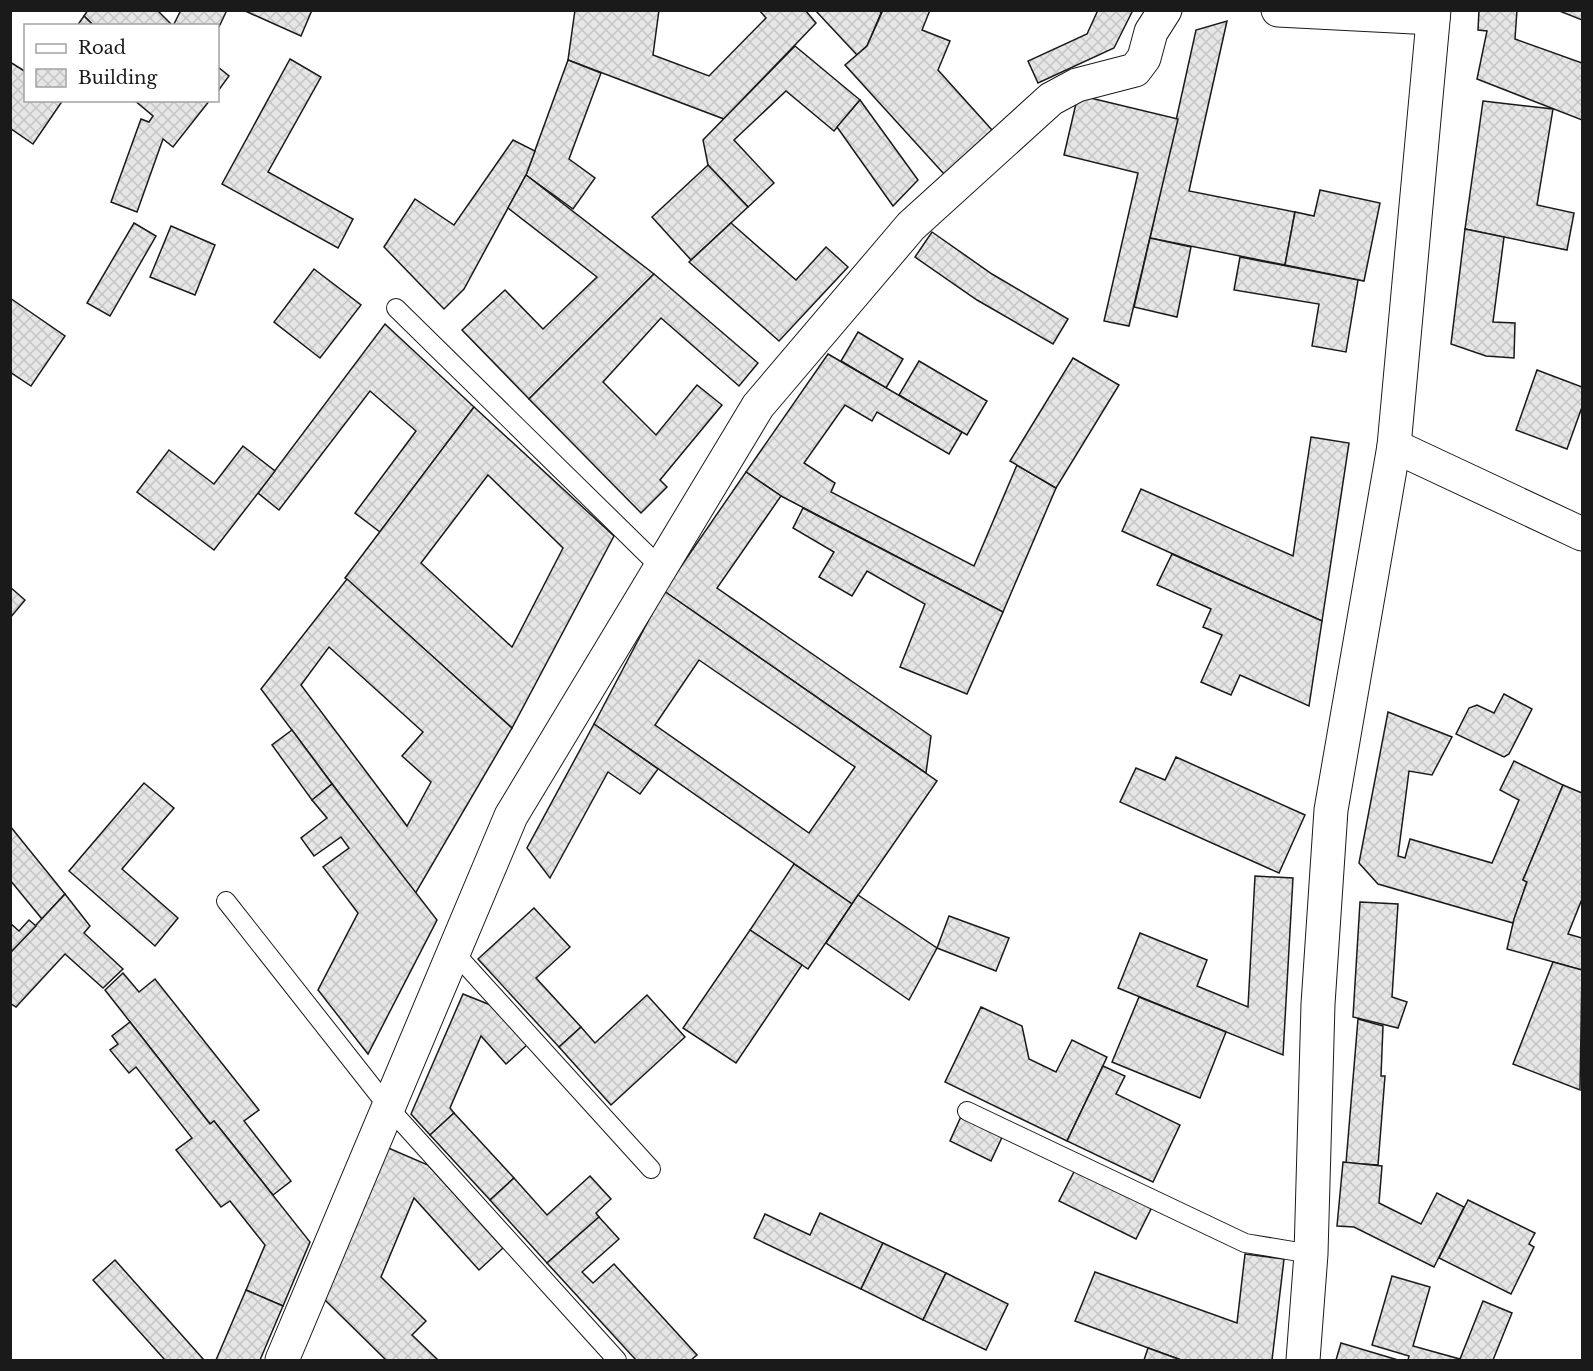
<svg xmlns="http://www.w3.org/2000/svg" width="1593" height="1371" viewBox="0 0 1593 1371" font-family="'Libre Baskerville',serif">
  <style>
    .building { fill: url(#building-cross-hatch); stroke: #1a1a1a; stroke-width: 1.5; fill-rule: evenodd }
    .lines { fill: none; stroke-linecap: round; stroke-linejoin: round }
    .service-casing { stroke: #1a1a1a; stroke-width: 20 }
    .minor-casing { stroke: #1a1a1a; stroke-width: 35 }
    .tertiary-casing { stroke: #1a1a1a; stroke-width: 35 }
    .service { stroke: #fff; stroke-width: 18 }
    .minor { stroke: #fff; stroke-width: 33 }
    .tertiary { stroke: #fff; stroke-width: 33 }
  </style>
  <defs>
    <pattern id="building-cross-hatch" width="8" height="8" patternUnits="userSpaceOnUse" patternTransform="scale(1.5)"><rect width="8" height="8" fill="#e6e6e6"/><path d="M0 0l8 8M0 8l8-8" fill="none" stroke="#c5c5c5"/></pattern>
  </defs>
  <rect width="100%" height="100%" fill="#fff"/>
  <!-- building -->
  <g class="building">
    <path d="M88,10H157L173,26H94L84,16Z"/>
    <path d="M181,10H227L218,29V26H173Z"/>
    <path d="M243,10H312L301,36Z"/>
    <path d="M575,10H659L653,55L709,76L766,18L759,10H805L816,23L724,119L568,60Z"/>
    <path d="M815,10H879L881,13L867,46L857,55Z"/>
    <path d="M883,10H930L922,30L950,41L938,70L992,130L944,174L845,65L867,46Z"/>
    <path d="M1098,10H1133L1114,48L1038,83L1028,61L1087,34Z"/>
    <path d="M1479,10H1517L1515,39L1582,63V120L1477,79L1487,31L1478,30Z"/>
    <path d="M1557,10H1582V20Z"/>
    <path d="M84,16L94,26H77Z"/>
    <path d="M1227,21L1189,191L1295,212L1285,265L1150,238L1196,30Z"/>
    <path d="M795,46L860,100L834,131L786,91L734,140L774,183L748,207L708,165L703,140Z"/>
    <path d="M290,59L321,77L268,172L353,219L338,248L222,184Z"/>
    <path d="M568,60L601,73L569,159L595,178L573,209L526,175Z"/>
    <path d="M10,62L26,72V100H63L33,144L10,128Z"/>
    <path d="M218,67L229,76L218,91Z"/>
    <path d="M1078,95L1178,119L1129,326L1104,321L1138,173L1064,155Z"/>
    <path d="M134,100H210L173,147L163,139L137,212L111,202L141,119L149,122L153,116Z"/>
    <path d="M860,100L918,180L893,206L837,127Z"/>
    <path d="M1483,101L1553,109L1537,205L1574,213L1567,250L1465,229Z"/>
    <path d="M513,140L535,151L526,175L464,289L444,309L384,247L415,199L454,225Z"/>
    <path d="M708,165L748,207L691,260L652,217Z"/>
    <path d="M526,175L654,274L529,399L462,330L505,290L543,329L597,277L508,208Z"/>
    <path d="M1320,190L1380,203L1364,281L1285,265L1295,212L1314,216Z"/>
    <path d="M134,223L156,236L110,316L87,303Z"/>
    <path d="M731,223L796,280L826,247L848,267L779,341L689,262Z"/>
    <path d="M171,226L215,245L195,295L150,277Z"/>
    <path d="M1465,229L1504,237L1493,322L1515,323L1514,358L1486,356L1451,344Z"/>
    <path d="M932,232L992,274L1068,319L1053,344L977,300L915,257Z"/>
    <path d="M1150,238L1191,247L1177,317L1134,307Z"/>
    <path d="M1240,257L1358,280L1346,352L1312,346L1319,304L1234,290Z"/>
    <path d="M314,269L361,305L320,358L274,322Z"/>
    <path d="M654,274L758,363L739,386L661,318L603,382L656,435L697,385L722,405L660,480L667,487L641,513L529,399Z"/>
    <path d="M10,298L65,336L31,386L10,372Z"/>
    <path d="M385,324L474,407L380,532L355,513L416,431L370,391L279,510L258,493Z"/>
    <path d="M858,332L903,359L886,388L841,361Z"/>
    <path d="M828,354L962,432L949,454L877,412L872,421L845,405L804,463L835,483L831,492L974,566L1017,465L1056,488L1003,612L781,496L746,472Z"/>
    <path d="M1073,358L1119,385L1056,488L1010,461Z"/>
    <path d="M919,361L987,401L967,435L899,395Z"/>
    <path d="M1537,370L1582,387V407L1567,449L1516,430Z"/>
    <path d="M474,407L614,536L512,728L345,578ZM488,475L563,548L512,647L421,563Z"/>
    <path d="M1311,437L1349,443L1322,621L1122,531L1141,489L1293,556Z"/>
    <path d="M243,446L275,471L214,550L137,492L169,450L214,484Z"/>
    <path d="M746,472L781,496L717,588L931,736L926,773L664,591Z"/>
    <path d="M803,508L1003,612L967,694L900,667L925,604L867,571L852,596L819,577L834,552L793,528Z"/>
    <path d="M1172,554L1322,621L1309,706L1240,675L1231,695L1201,682L1222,635L1203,627L1211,609L1157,585Z"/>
    <path d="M347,579L512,728L415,894L261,689ZM329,647L423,732L402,756L431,782L407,826L301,685Z"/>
    <path d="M10,587L25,600L10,618Z"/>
    <path d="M664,591L937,781L852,904L594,724ZM699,660L855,767L809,833L655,725Z"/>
    <path d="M1504,694L1532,709L1509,754L1504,757L1456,734L1469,708L1477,705L1494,713Z"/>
    <path d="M1388,712L1452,737L1432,775L1409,771L1398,856L1405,858L1410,839L1492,863L1519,800L1500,790L1514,761L1563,785L1523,880L1527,882L1513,923L1378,884L1359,863Z"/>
    <path d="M594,724L658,769L640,794L608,772L550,878L527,848Z"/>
    <path d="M292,730L332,784L312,800L272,745Z"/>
    <path d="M1176,757L1305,815L1279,873L1120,802L1136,768L1165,780Z"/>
    <path d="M144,783L174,808L122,869L178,918L155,946L69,871Z"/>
    <path d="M332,784L437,920L368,1054L318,990L358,913L323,867L349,848L341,837L314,856L301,838L327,818L312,800Z"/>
    <path d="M1563,785L1582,793V899L1568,934L1582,938V970L1507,949L1514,919L1527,882L1523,880Z"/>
    <path d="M10,826L65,894L42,919L10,880Z"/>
    <path d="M794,864L852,904L808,969L750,930Z"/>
    <path d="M1255,876L1293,878L1283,1055L1118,988L1140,933L1207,960L1197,986L1248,1007Z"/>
    <path d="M65,894L90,926L84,933L123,969L103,988L65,954L16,1007L10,1003V953Z"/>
    <path d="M858,895L937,948L909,1000L826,943Z"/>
    <path d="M1360,902L1398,904L1392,997L1407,1002L1398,1028L1353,1017Z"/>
    <path d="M534,908L570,947L536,978L581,1027L559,1047L478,959Z"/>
    <path d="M949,916L1009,938L996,971L937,948Z"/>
    <path d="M29,920L36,926L10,953V923L19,931Z"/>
    <path d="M750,930L802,965L736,1063L683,1028Z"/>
    <path d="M1553,962L1582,970L1580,1090L1513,1064Z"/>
    <path d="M123,973L139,992L155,979L259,1110L244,1121L291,1181L273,1195L214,1121L210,1124L105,990Z"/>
    <path d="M463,994L493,1006L527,1045L506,1064L481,1036L450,1108L454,1113L430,1135L411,1114Z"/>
    <path d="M647,995L685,1037L611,1105L559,1047L581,1027L595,1043Z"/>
    <path d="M1139,997L1226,1032L1200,1098L1112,1062Z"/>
    <path d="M981,1007L1022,1026L1029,1059L1056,1072L1072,1040L1107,1057L1067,1141L945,1082Z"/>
    <path d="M1358,1019L1383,1026L1381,1076H1385L1378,1165L1346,1163Z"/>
    <path d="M130,1022L210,1124L214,1121L310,1242L283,1306L246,1290L265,1245L230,1201L221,1207L176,1150L192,1138L136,1067L129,1073L110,1050L118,1044L112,1036Z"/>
    <path d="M1103,1066L1125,1076L1116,1094L1180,1125L1153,1182L1067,1141Z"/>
    <path d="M963,1112L1004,1133L991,1161L950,1141Z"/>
    <path d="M454,1113L514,1178L490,1200L430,1135Z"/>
    <path d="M386,1147L428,1165L503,1248L479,1270L414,1198L381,1277L426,1321L412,1335L438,1360H386L323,1298Z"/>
    <path d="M1343,1162L1382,1166L1379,1203L1421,1224L1437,1193L1464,1207L1434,1267L1354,1227L1337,1226Z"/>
    <path d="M1076,1168L1153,1205L1136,1239L1059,1201Z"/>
    <path d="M590,1176L611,1199L596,1213L599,1217L547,1263L490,1200L514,1178L547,1215Z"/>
    <path d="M1468,1200L1535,1233L1529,1244L1534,1247L1511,1294L1439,1258Z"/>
    <path d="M820,1213L883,1243L861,1289L754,1238L765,1214L810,1235Z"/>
    <path d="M599,1217L619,1239L582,1272L593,1283L614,1264L697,1355L691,1360H636L547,1263Z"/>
    <path d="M883,1243L946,1273L923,1320L861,1289Z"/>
    <path d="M1245,1254L1284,1259L1272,1360H1181L1075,1321L1095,1272L1237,1323Z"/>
    <path d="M115,1260L204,1360H165L93,1280Z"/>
    <path d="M946,1273L1008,1304L986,1350L923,1320Z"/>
    <path d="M1392,1276L1430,1287L1413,1346L1460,1359L1483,1301L1512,1313L1493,1360H1408L1409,1356L1372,1345Z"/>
    <path d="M246,1290L283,1306L260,1360H216Z"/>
    <path d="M1341,1343L1398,1360H1336Z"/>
    <path d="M1148,1348L1181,1360H1144Z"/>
  </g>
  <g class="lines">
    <defs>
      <g id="service">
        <path d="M396,308L661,568"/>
        <path d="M226,901L389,1108L617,1360"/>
        <path d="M454,952L651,1169"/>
        <path d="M967,1111L1245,1243L1311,1254"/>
      </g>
      <g id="minor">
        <path d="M1278,10L1433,18"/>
        <path d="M1394,446L1582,534"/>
        <path d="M282,1360L511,816L758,406L911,226L1051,99L1077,85L1135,70L1144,58L1151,32L1165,10"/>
      </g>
      <path id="tertiary" d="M1303,1360L1311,1254L1318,1004L1331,810L1394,446L1434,10"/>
    </defs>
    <!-- service casing -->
    <use href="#service" class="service-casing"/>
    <!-- minor casing -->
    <use href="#minor" class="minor-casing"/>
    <!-- tertiary casing -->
    <use href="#tertiary" class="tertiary-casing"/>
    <!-- service -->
    <use href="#service" class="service"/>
    <!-- minor -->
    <use href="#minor" class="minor"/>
    <!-- tertiary -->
    <use href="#tertiary" class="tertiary"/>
  </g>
  <!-- border -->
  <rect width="1593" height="1371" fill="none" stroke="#1a1a1a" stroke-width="24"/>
  <!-- legend -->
  <rect x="24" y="24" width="195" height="78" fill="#ffffff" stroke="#a3a3a3" stroke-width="1.5"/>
  <rect x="36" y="44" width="30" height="9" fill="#ffffff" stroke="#a3a3a3" stroke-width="1.5"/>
  <text x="78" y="54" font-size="18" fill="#1a1a1a">Road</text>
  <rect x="36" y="69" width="30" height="18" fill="url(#building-cross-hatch)" stroke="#a3a3a3" stroke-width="1.5"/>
  <text x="78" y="84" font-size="18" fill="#1a1a1a">Building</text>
</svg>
